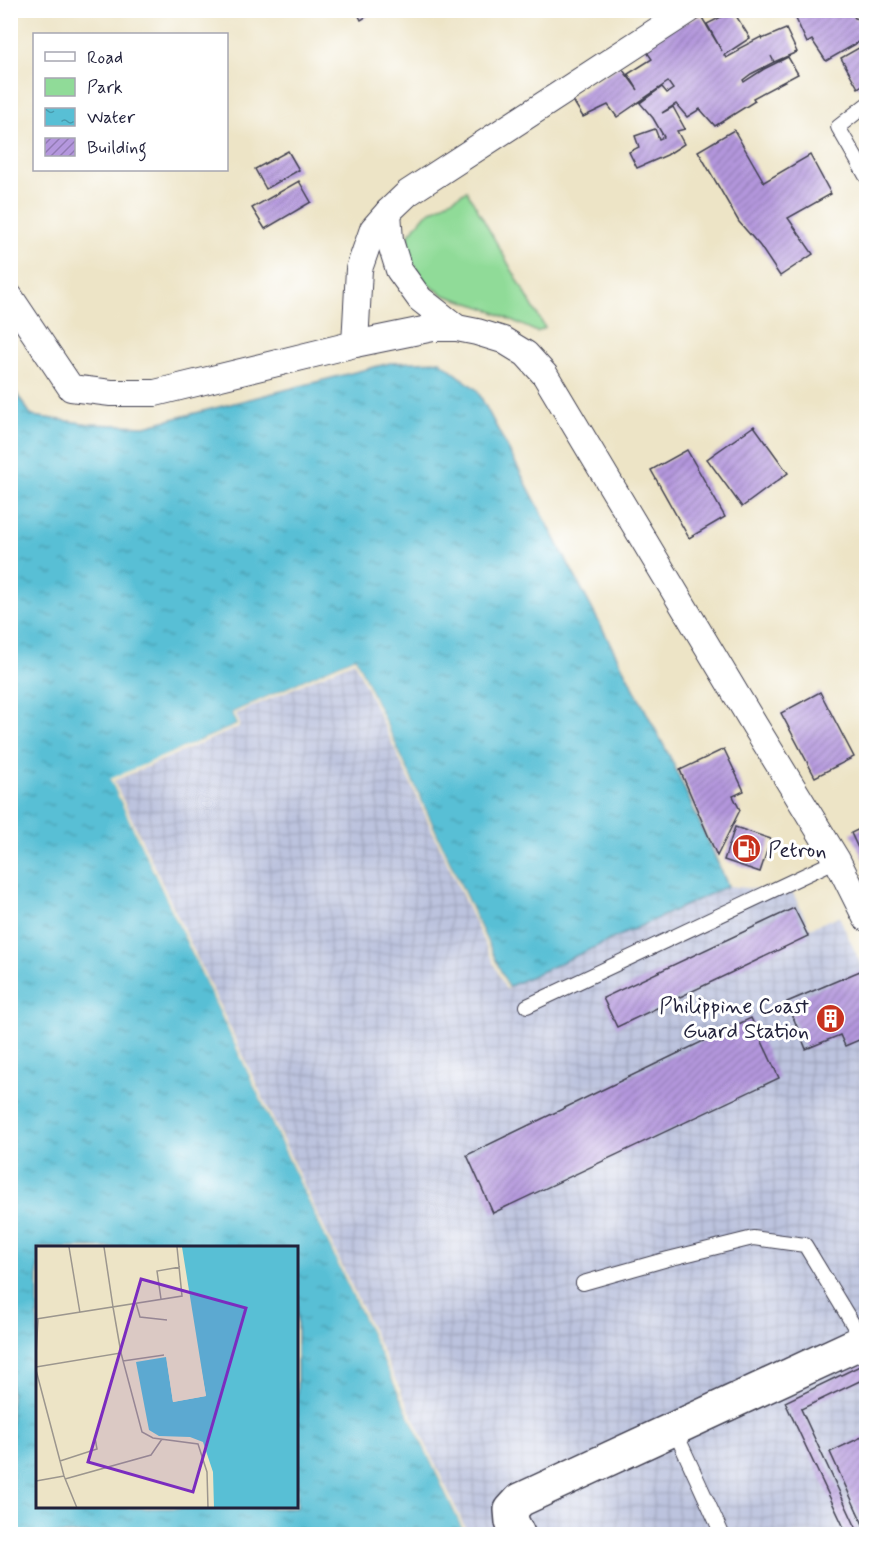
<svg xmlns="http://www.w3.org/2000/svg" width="877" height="1545" viewBox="0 0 877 1545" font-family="Mynerve,sans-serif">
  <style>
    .industrial { fill: url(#industrial-grid) }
    .green { fill: #90db98; stroke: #597e6a; stroke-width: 1.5 }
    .water { fill: url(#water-ripples); stroke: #3d7088; stroke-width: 1.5; fill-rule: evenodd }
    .pier { fill: #ede4c6 }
    .building { fill: url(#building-hatch) }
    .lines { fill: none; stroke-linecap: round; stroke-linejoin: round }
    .lane-casing { stroke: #403f50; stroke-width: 16 }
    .street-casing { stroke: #403f50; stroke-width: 28 }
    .primary-casing { stroke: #403f50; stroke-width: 36 }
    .lane { stroke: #fff; stroke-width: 14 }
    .street { stroke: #fff; stroke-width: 26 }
    .primary { stroke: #fff; stroke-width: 33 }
    .labels { text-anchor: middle; stroke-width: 6; stroke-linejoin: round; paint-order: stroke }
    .poi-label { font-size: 22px; fill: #22223b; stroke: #fff; text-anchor: start }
    .inset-road { fill: none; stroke: #9c968e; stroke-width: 1.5 }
    .view { fill: #7b2cbf; fill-opacity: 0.15; stroke: #7b2cbf; stroke-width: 3 }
    .inset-edge { fill: none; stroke: #22223b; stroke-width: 3 }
  </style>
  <defs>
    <pattern id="industrial-grid" width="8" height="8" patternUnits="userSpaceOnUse" patternTransform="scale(1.5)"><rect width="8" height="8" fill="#bcc3de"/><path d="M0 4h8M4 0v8" fill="none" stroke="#a1a7bf"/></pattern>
    <pattern id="water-ripples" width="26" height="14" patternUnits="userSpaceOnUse" patternTransform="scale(1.5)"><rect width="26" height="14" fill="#58bfd5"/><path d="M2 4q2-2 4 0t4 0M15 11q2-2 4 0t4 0" fill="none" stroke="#489bae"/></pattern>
    <pattern id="building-hatch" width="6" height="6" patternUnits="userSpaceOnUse" patternTransform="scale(1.5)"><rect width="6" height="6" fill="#b497dd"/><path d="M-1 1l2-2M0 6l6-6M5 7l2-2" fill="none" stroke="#927bb4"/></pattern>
  </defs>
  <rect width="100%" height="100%" fill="#fff"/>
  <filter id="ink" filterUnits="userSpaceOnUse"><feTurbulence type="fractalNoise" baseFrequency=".0167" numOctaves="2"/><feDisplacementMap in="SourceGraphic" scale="12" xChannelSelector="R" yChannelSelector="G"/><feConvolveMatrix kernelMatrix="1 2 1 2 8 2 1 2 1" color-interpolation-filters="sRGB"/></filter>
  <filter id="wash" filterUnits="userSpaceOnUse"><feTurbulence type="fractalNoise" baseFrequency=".008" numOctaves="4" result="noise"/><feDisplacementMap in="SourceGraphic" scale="24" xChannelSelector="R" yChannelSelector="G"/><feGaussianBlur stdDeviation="1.35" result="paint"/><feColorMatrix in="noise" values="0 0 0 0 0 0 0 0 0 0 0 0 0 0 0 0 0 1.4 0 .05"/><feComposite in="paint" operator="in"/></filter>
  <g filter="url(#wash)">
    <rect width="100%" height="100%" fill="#ede4c6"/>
    <!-- industrial -->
    <path class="industrial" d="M355,657L508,987L728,886L793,893L810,928L839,916L866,976V1534H465L110,779L237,725L232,713Z"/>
    <!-- green -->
    <path class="green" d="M466,191H467L545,328L537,332L485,308L444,295L427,284L409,257V234L426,214Z"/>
    <!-- water -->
    <path class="water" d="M440,361L477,390L672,761L728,886L508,987L355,657L232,713L237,725L111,780L465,1534H11L10,384L32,416L90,424L145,426L390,363ZM38,1248H297V1508H38Z"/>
    <!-- pier -->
    <path class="pier" d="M355,657L509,990L505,988L354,661L236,714L240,724L239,727L114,781L468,1534H465L110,779L237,725L232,713Z"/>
    <g id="blocks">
      <!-- building -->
      <g class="building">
        <path d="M356,10H377L361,20Z"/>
        <path d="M792,10H850L855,18L866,21V38L826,61L812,40L807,43Z"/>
        <path d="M733,11L750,38L724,55L726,58L739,51L738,49L761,37L762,39L786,29L797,52L774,62L771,56L774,62L751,74L743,80L744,82L764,69L788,57L798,74L753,98L755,101L715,126L700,109L687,117L676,104L662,113L673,107L685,129L677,131L684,144L667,155L637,168L629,152L639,147L635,136L655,129L659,139L664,137L653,118L640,103L662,87L667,93L673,89L668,82L617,117L608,105L583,117L572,99L620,66L638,90L628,74L652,59L644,48L671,29L701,16L722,51L707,24Z"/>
        <path d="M864,45L866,49V83L858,88L841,58Z"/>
        <path d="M734,130L764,182L810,155L831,194L788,218L813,254L780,276L760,246L739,222L698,151Z"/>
        <path d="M288,151L299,170L266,189L255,169Z"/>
        <path d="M299,181L311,202L265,229L252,208Z"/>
        <path d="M754,426L788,473L742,507L707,459Z"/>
        <path d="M687,450L725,517L689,538L651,470Z"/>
        <path d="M820,692L854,757L815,777L781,713Z"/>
        <path d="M724,749L744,791L733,796L740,810L717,856L680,770Z"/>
        <path d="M866,826V865L851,833Z"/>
        <path d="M735,827L771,839L760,872L724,860Z"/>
        <path d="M794,908L808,936L617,1027L603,998Z"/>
        <path d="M860,971L866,986V1037L845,1046L840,1035L806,1049L787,1002Z"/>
        <path d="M751,1018L779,1078L493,1213L467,1155Z"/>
        <path d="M866,1363V1378L801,1409L859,1534H847L785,1402Z"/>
        <path d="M866,1435V1531L830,1452Z"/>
      </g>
    </g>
  </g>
  <g filter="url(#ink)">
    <use href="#blocks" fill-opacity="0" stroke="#403f50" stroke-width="1.5"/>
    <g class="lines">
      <defs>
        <g id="lane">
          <path d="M866,105L838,127L866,176"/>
          <path d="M527,1006L837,860"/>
          <path d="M583,1283L664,1260L753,1238L805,1245L863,1341"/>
          <path d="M674,1429L722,1534"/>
        </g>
        <g id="street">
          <path d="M388,212L390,241L399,270L420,299L457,328"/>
          <path d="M10,297L71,388L111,393H155L355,344L433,328H457L477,332L503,340L526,354L545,375L755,726L837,860L866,918"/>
          <path d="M355,344L359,269L373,229L388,212L408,193L689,10"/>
        </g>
        <path id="primary" d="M518,1534L512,1522L511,1510L520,1500L866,1340"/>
      </defs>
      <!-- lane casing -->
      <use href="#lane" class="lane-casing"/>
      <!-- street casing -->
      <use href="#street" class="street-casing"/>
      <!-- primary casing -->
      <use href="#primary" class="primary-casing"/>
      <!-- lane -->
      <use href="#lane" class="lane"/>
      <!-- street -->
      <use href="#street" class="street"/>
      <!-- primary -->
      <use href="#primary" class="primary"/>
    </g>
  </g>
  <!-- icons -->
  <defs>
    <symbol id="fuel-disc" viewBox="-11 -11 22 22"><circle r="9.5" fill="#c8321e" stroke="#fff"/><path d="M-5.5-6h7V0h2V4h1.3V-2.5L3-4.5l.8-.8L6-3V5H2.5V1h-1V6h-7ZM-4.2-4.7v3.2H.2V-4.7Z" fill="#fff"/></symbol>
    <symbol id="building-disc" viewBox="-11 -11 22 22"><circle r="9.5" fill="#c8321e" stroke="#fff"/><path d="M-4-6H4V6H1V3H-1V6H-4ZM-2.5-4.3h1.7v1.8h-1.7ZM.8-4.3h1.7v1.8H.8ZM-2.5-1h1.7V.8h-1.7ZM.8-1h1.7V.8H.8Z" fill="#fff"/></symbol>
  </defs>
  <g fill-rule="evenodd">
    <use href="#fuel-disc" x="730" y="832" width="33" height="33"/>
    <use href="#building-disc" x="814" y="1002" width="33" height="33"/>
  </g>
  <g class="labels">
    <!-- poi labels -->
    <g class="poi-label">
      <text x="768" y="857">Petron</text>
      <text x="809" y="1013" text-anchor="end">Philippine Coast<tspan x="809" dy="25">Guard Station</tspan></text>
    </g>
  </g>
  <!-- overview -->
  <g transform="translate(36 1246)">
    <rect width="262" height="262" fill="#ede4c6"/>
    <path d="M146,1H262V262H178L177,226L167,196L154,191L123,190L113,184L100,116L130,111L137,156L170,150Z" fill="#58bfd5"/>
    <path d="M143,1L170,150L137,156L130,109L139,153L167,147Z" fill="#ede4c6"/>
    <path class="inset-road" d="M33,1L44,67M68,1L77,61M125,53L121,25L144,21M100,57L104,71L131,74M0,73L146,50L141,1M85,107L106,186L117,192L162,198L171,226L172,262M0,109L2,73M87,115L128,109M0,121L85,107L77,61M0,124L28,230L41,262M24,215L61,203L59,192M29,233L115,209L126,193M0,235L28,230"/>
    <path class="view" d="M105,33L210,62L157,246L52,216Z"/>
    <rect width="262" height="262" class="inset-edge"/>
  </g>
  <!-- margin -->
  <rect width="877" height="1545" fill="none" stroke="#fff" stroke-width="36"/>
  <!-- legend -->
  <rect x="33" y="33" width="195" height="138" fill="#ffffff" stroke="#a7a7b1" stroke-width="1.5"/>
  <rect x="45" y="52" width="30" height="9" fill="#ffffff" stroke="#a7a7b1" stroke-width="1.5"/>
  <text x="87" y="63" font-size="18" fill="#22223b">Road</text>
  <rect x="45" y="78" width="30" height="18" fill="#90db98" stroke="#a7a7b1" stroke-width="1.5"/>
  <text x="87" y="93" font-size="18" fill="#22223b">Park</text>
  <rect x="45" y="108" width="30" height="18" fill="url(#water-ripples)" stroke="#a7a7b1" stroke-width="1.5"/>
  <text x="87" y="123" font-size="18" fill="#22223b">Water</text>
  <rect x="45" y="138" width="30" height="18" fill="url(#building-hatch)" stroke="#a7a7b1" stroke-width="1.5"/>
  <text x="87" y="153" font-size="18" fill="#22223b">Building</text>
</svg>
